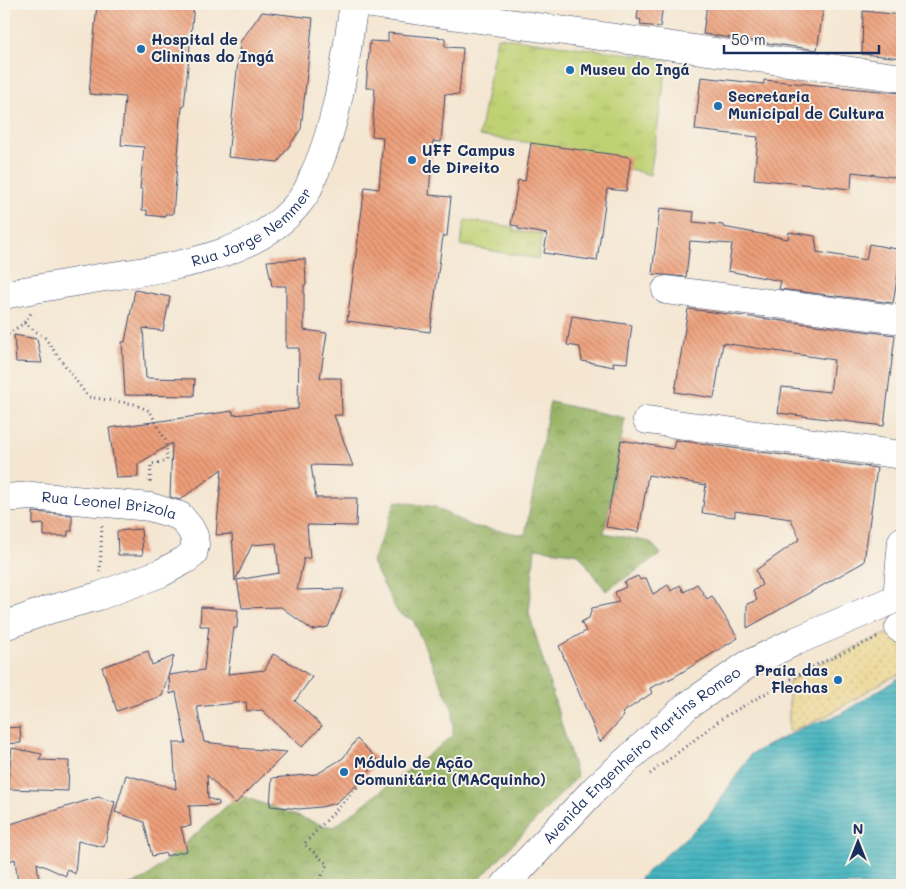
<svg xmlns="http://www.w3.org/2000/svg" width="906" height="889" viewBox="0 0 906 889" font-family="Mali,sans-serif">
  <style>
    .forest { fill: url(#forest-crowns); stroke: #5a7162 }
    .sand { fill: url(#sand-dots); stroke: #84847e }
    .park { fill: url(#park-tufts); stroke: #6e8068 }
    .water { fill: url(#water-rules); stroke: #31728f }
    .building { fill: url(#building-back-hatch) }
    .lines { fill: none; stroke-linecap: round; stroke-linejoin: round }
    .minor-casing { stroke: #3c4a6f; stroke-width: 29 }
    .major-casing { stroke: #3c4a6f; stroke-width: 29 }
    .path { stroke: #3c4a6f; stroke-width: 3; stroke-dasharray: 1 4; stroke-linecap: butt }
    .minor { stroke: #fff; stroke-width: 28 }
    .major { stroke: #fff; stroke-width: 28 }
    .poi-dot { fill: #1f6fb2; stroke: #f7f3e8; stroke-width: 2 }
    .labels { text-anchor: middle; stroke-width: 4; stroke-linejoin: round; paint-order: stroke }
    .poi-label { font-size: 15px; font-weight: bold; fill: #1b2f5e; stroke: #f7f3e8; text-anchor: start }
    .street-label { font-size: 15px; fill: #1b2f5e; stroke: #f7f3e8 }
  </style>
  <defs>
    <pattern id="forest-crowns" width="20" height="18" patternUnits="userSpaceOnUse" patternTransform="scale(1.25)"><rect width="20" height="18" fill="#98b365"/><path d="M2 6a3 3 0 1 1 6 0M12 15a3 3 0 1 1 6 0" fill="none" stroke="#7b9256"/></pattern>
    <pattern id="sand-dots" width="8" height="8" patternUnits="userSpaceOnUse" patternTransform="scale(1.25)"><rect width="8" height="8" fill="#eeda9e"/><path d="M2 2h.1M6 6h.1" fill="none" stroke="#ccbb8a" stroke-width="1.8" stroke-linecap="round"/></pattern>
    <pattern id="park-tufts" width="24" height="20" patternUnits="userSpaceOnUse" patternTransform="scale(1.25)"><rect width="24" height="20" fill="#c0d173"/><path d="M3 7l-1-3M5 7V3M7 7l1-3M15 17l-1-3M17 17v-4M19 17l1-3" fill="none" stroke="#a4b466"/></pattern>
    <pattern id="water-rules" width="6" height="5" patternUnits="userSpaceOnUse" patternTransform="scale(1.25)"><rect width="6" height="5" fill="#47b5c0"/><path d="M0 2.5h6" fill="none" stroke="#3a949f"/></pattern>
    <pattern id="building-back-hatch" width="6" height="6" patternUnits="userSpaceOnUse" patternTransform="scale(1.25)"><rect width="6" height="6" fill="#ee9f79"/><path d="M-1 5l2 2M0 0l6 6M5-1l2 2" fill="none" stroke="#c08266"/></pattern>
  </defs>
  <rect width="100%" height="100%" fill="#f7f3e8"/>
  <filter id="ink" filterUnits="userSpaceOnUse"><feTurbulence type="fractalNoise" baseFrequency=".02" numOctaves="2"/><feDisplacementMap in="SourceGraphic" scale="10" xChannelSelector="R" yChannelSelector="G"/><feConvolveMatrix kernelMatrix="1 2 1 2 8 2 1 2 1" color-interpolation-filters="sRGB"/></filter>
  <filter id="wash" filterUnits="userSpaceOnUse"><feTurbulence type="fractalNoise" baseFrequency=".0096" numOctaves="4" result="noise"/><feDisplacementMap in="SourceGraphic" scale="20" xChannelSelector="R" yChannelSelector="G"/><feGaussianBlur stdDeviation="1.12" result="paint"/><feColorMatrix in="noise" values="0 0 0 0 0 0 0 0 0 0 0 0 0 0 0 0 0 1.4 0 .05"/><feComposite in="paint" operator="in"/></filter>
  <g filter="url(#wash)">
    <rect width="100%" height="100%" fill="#f4e6d1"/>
    <!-- forest -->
    <path class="forest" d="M550,402L625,418L604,533L650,542L661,554L606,591L579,554L535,548L529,613L577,777L474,885H129L145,879L239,795L322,825L334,827L453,736V711L413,620L398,613L372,562L396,501L435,507L471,526L525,535Z"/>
    <!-- sand -->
    <path class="sand" d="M902,627V673C878,683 857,698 835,711C821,720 804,725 789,732V681L818,664Z"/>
    <!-- park -->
    <g class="park">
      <path d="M497,37L668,59L650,175L583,155L531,143L479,136Z"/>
      <path d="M465,220L514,227V231L542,234L538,259L460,245Z"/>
    </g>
    <!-- water -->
    <path class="water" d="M902,676V885H638L641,877L707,819L751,754L802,728L839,715Z"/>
    <g id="blocks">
      <!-- building -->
      <g class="building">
        <path d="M97,4H194L184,107H182L173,214H165V217L147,215V210H142L143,189H140L144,147L121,145L125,97L89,94Z"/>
        <path d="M639,4H663L660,27L640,25L641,20L637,19Z"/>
        <path d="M707,4H824L817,50L703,34Z"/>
        <path d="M863,11L902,15V58L862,54Z"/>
        <path d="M262,12L313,18L301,129L278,162L228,157L240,42Z"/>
        <path d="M388,33L445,38V47L463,48L459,95L445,94L441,142L433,141L429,195L451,197L447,236H443L430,332L347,321L365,187L379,189L383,137L372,136L375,88H366L370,41L388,42Z"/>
        <path d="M701,77L764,84V80L902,93V178L852,172L851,189L754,179L758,137L695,130Z"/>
        <path d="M531,143L631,157L626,191L607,189L597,261L544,253L547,234L518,229V226L511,225L518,180L525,181Z"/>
        <path d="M660,208L694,212L693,222L723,225V227L788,239L789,232L815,236L817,252L866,260L869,244L902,250L893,303L779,289L781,281L728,271L732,244L690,241L686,277L652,274Z"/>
        <path d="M305,259L306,285H304V330L327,333L320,378H341L342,415H334L353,466L311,465L316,498H357L356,526L307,525L310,558H304L297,590L344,589L328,627L312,630L281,607L242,608L237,580L279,573L276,543L252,545L235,581L232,534L216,535L222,469L180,500L170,497L172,443L138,464V477L116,478L109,428L233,411V415L298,409L299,348H286V286H272L267,261Z"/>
        <path d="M135,290L170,297L163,331L143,328L146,378L195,379L194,396L125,395L122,342H125Z"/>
        <path d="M688,309L895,335L884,426L778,413L782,387L830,392L834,360L723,343L714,398L675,392Z"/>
        <path d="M572,316L632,325L627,363L613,362L614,367L582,361L580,347L567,345Z"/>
        <path d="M14,335L37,339L42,363L16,362Z"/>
        <path d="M621,440L673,449L675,440L877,468L864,562L747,628V604L757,600L753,591L762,585L756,570L800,539L791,519L735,511V517L702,513L706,485L648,475L639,532L606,527Z"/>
        <path d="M33,512L72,515V531H68V536H44V524L33,525Z"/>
        <path d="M141,529L143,555H118L117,531Z"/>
        <path d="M638,576L640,580L646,578L653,594L668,585L671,591L680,585L684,592L697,584L707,599L712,596L738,638L674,677L650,688L652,693L622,713L624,716L600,742L559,646L586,631L581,622L589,618L592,608L619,602L615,592L626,587L624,582Z"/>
        <path d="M201,607L238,610L237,628H234L228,674L265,670L273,654L290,663L312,677L295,701L322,726L302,747L262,710L247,711L246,702L197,707L204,742L238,746V748L287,752L235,804L207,775L208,798L219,802V805L189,806L191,826L181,827L187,851L166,856V853L152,856L144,822L115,812L126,775L176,789L173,743H186L176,692L170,694L169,675L204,670L209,626H200Z"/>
        <path d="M148,651L152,665L174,656L162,696L117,711L102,667Z"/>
        <path d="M20,727L21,743L4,744V728Z"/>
        <path d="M357,739L379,761L357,785L336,803L321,807L299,809L270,806L272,778L317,774L343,758Z"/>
        <path d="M12,748L42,754L39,760L69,761L68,791L7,789Z"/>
        <path d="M98,797L115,802L104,847L78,841L75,874L67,869L66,876L37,863L39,881L18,883L15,859L4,863V826Z"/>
      </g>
    </g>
  </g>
  <g filter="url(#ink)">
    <use href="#blocks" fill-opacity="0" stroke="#3c4a6f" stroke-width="1"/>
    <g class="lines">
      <defs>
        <g id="minor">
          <path d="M371,4L902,78"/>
          <path d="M666,290L902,320"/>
          <path id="s1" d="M4,295C37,288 71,283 105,277C172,267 264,257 305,194C310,187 312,177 316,170C339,118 345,60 354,4"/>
          <path d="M647,420L902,455"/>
          <path id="s2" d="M4,498L32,496L150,507L180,516L190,528L194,536L195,545L193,554L185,560L161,573L99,596L48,610L4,626"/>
          <path d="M897,598L902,541"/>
          <path d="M899,628L902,627"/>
        </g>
        <g id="major">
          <path id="s3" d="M505,885L595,789L687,706L747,665L796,641L902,596"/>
        </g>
      </defs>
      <!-- minor casing -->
      <use href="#minor" class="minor-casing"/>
      <!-- major casing -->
      <use href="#major" class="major-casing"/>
      <!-- path -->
      <g class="path">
        <path d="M24,323L45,338L88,397L134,404L150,411L166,442L167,461L151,464L150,483"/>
        <path d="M4,337L24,323L31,313"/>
        <path d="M4,467L10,474"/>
        <path d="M100,572L102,525"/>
        <path d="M650,774L724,717L818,664L878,637"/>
        <path d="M318,885L327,864L304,844L370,774"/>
      </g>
      <!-- minor -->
      <use href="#minor" class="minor"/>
      <!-- major -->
      <use href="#major" class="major"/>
    </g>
  </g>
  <!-- markers -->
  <g class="poi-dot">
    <circle cx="141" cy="49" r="5"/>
    <circle cx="570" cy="70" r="5"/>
    <circle cx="718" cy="106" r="5"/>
    <circle cx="412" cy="160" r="5"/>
    <circle cx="838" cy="680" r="5"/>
    <circle cx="344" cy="772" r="5"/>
  </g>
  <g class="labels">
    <!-- poi labels -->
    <g class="poi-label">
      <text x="151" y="45">Hospital de<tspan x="151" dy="17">Clininas do Ingá</tspan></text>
      <text x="580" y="75">Museu do Ingá</text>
      <text x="728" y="102">Secretaria<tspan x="728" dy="17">Municipal de Cultura</tspan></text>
      <text x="422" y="156">UFF Campus<tspan x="422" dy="17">de Direito</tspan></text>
      <text x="828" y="676" text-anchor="end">Praia das<tspan x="828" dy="17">Flechas</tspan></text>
      <text x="354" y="768">Módulo de Ação<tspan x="354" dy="17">Comunitária (MACquinho)</tspan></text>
    </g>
    <!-- street labels -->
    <g class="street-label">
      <text dy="5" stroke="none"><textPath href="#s1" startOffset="261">Rua Jorge Nemmer</textPath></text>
      <text dy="5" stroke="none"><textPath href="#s2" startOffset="106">Rua Leonel Brizola</textPath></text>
      <text dy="5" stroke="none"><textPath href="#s3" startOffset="189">Avenida Engenheiro Martins Romeo</textPath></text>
    </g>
  </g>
  <!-- margin -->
  <rect width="906" height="889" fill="none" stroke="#f7f3e8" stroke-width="20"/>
  <!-- north arrow -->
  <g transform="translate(858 842)" stroke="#f7f3e8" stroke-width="4" paint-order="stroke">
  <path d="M0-4L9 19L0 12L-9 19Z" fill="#1b2f5e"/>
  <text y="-8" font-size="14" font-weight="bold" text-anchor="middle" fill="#1b2f5e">N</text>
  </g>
  <!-- scale -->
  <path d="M724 45v8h155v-8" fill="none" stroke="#1b2f5e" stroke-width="2.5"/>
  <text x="731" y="45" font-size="15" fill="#1b2f5e" stroke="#f7f3e8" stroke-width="4" paint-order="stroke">50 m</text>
</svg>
